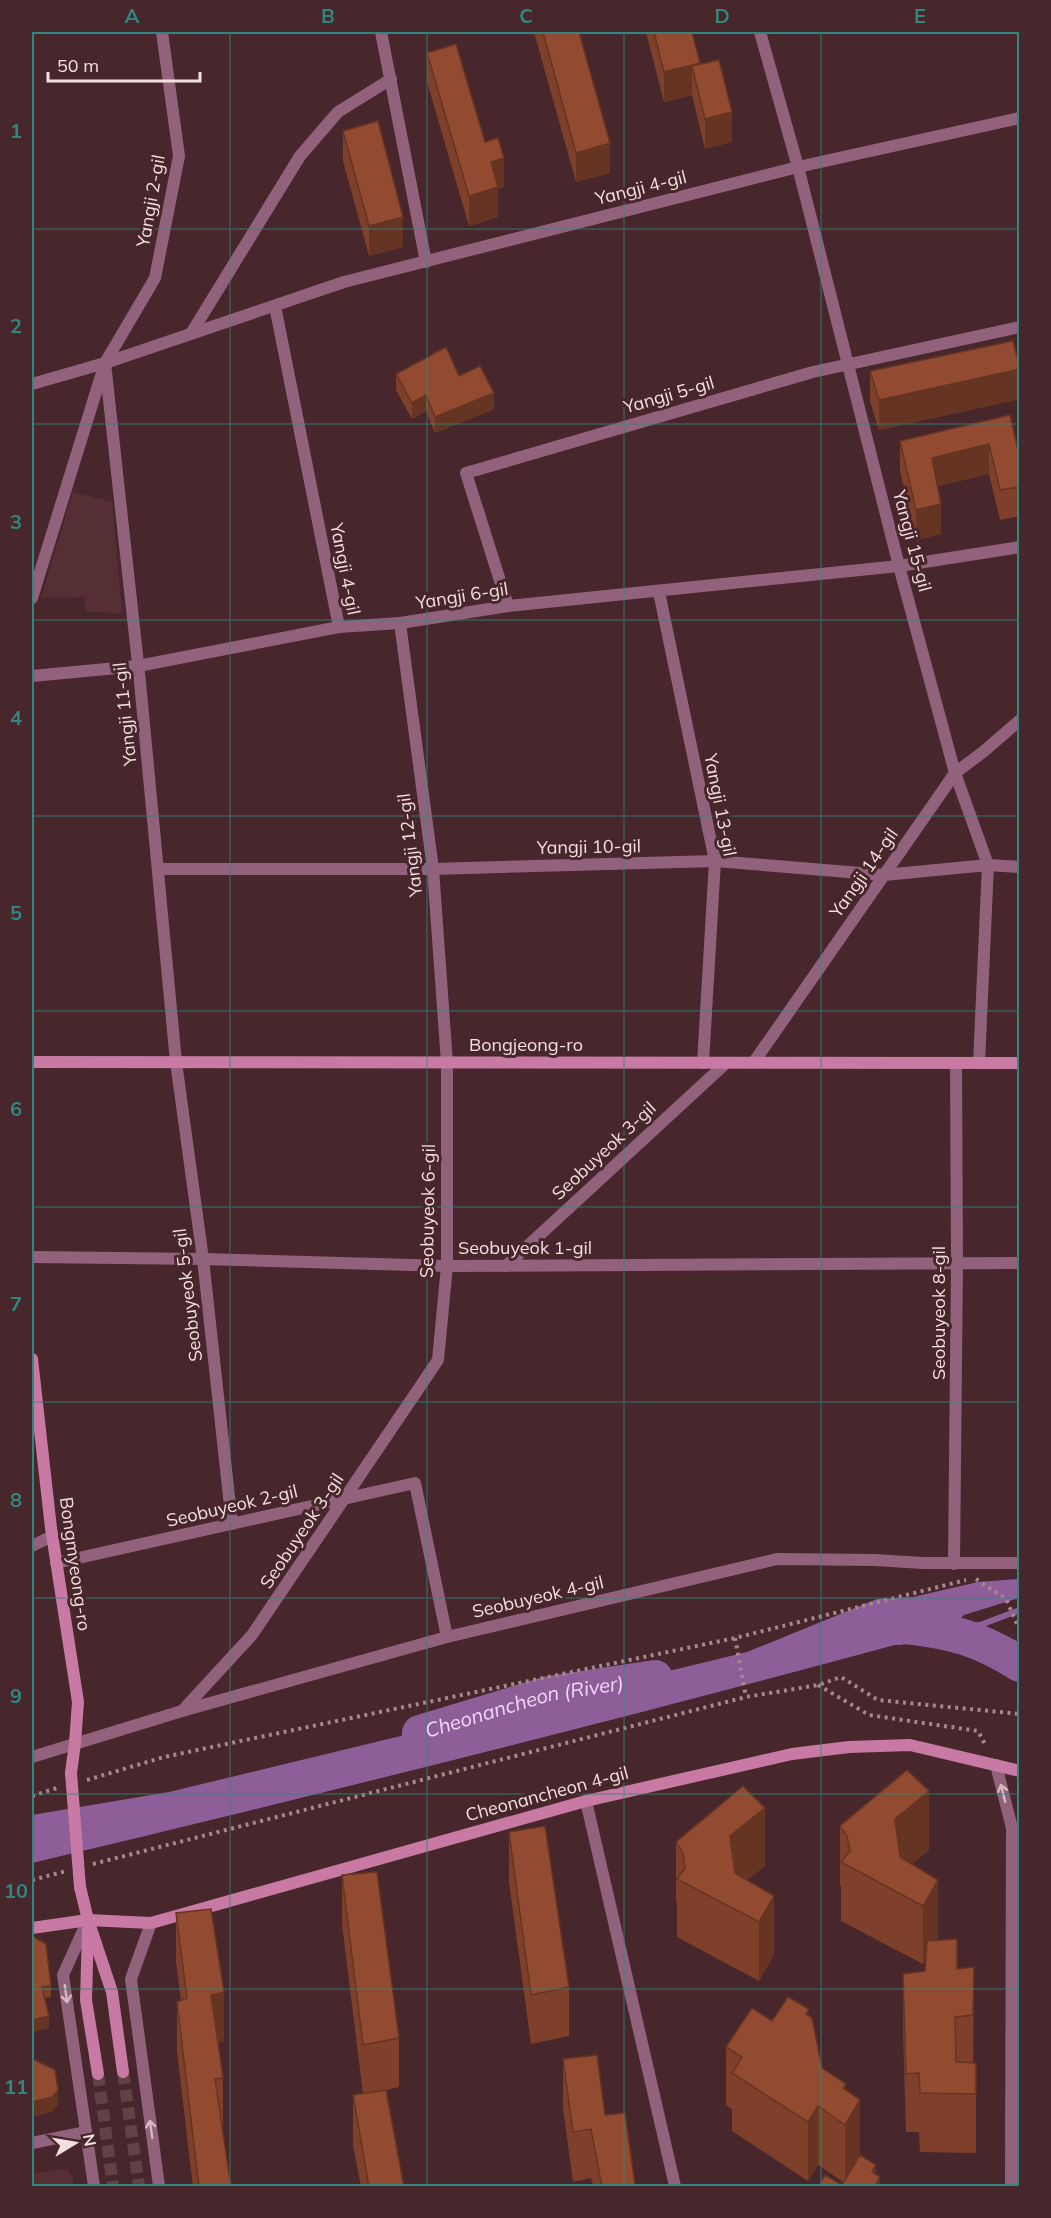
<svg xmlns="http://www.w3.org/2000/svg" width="1051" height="2218" viewBox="0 0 1051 2218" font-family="Mulish,sans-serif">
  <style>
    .built { fill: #552f34 }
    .water { fill: #8e5e98 }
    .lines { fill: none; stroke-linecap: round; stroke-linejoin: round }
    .stream { stroke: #8e5e98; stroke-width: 6 }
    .river { stroke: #8e5e98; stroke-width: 36 }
    .secondary-tunnel { stroke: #614346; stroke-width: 12; stroke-dasharray: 12 6; stroke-linecap: butt }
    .path { stroke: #a48a8c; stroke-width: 4; stroke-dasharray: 3 4.5; stroke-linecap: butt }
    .street { stroke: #92617b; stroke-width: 12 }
    .secondary { stroke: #c87aa4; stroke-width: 12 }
    .secondary-bridge { stroke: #c87aa4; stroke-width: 12 }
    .wall { fill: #7e402a }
    .shaded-wall { fill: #663422 }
    .building { fill: #924b31; stroke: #663422; stroke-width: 1.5 }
    .oneway { stroke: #d7b9c2 }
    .grid { fill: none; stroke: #31867f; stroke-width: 1.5; stroke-opacity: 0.55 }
    .labels { text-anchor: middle; stroke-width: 6; stroke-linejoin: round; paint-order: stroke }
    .street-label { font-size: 18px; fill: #f4dfe0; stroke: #47272b }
    .water-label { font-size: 20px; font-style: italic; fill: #f2d7f8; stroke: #47272b }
    .neatline { fill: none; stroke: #31867f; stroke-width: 2 }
    .grid-label { font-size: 20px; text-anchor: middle; font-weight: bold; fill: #31867f }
  </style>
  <rect width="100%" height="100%" fill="#47272b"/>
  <!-- built -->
  <g class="built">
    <path d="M73,492L112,502L122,613L86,612L84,597L41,598Z"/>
    <path d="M55,2170H68L73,2178L74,2186H32V2174Z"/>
  </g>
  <!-- water -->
  <path class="water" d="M1019,1579V1598L964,1615L946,1631C643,1714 338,1790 32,1863V1815L169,1792L747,1652L877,1599L913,1597L978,1582Z"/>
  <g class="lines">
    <!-- stream -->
    <path class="stream" d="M945,1625H980L1020,1610"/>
    <!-- river -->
    <g class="river">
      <path d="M899,1627L906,1626C952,1631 980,1639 1020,1664"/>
      <path id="s1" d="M420,1733L549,1694L655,1678"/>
    </g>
    <!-- secondary-tunnel -->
    <g class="secondary-tunnel">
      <path d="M123,2072L139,2186"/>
      <path d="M98,2074L113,2186"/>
    </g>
    <!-- path -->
    <g class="path">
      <path d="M976,1579L1006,1599L1020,1631"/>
      <path d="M735,1638L746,1697"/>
      <path d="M818,1685L869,1715L978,1731L986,1746"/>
      <path d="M87,1780L164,1757L735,1638L966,1580"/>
      <path d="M32,1796L57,1788"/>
      <path d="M93,1864L746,1697L818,1685L841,1677L878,1700L1020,1714"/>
      <path d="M32,1880L66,1871"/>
    </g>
    <!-- street -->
    <g class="street">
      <path d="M381,32L426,262"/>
      <path d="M760,32L798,167L899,566L955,773L988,865L979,1063"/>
      <path d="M275,306L339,627"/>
      <path d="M192,332L300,156L338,112L391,79"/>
      <path d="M105,363L140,682L176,1062L203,1259L232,1524"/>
      <path d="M32,384L105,363L344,282L798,167L1020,118"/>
      <path d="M659,592L715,861L703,1063"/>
      <path d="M32,598L105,363L155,278L179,156L162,32"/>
      <path d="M508,606L466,473L813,372L1020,327"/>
      <path d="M32,676L138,666L339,627L400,623L508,606L899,566L1020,547"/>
      <path d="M158,869H433L715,861L884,875L988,865L1020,867"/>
      <path d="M754,1062L955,773L983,752L1020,720"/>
      <path d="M32,1257L203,1259L447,1266L1020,1263"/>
      <path d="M506,1266L726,1063"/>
      <path d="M32,1546L52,1536"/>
      <path d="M56,1563L415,1483L447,1637"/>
      <path d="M954,1564L957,1263L956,1063"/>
      <path d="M182,1711L252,1635L438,1360L447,1266V1063L433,869L400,623"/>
      <path d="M32,1757L182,1711L447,1637L777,1559L875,1560L923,1563H1020"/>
      <path d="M996,1765L1012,1828L1011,2186"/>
      <path d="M586,1801L675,2186"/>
      <path d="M88,1920L63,1975L94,2186"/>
      <path d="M151,1923L131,1979L159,2186"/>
      <path d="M32,2143L86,2132"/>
    </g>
    <!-- secondary -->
    <g class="secondary">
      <path d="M32,1062L1020,1063"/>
      <path d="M32,1359L51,1528L78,1702L75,1743L71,1773"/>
      <path d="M80,1887L88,1920L112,1992L123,2072"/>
      <path d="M32,1928L88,1920L151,1923L586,1801L792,1754L849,1747L910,1745L1020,1771"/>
      <path d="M88,1930L86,2000L98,2074"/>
    </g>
    <!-- secondary-bridge -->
    <path class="secondary-bridge" d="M71,1773L80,1887"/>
  </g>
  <!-- wall -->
  <g class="wall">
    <path d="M534,32H579L610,173L576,182Z"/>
    <path d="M646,32H692L700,64L732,142L705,149L692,95L664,102Z"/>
    <path d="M427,53L485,142L504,187L498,189V217L469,226L427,82Z"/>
    <path d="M343,131L403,247L369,256L343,161Z"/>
    <path d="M870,371L1020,399L879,430L870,401Z"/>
    <path d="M396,374L459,376L494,409L435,433L426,411L412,419L396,390Z"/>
    <path d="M1010,415L1020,460V516L1000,520L989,474L937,486L941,534L916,540L900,471V441Z"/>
    <path d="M840,1826L929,1850L911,1864L938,1938L937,1941L957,1969L974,1967L973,2062L976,2063V2153L920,2152L919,2132H906L903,2032V1974L925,1971L926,1960L923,1964L841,1921V1886L840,1885Z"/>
    <path d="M509,1832L569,1987V2036L531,2044L509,1882Z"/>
    <path d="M676,1842L765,1866L747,1880L774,1954L759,1981L677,1937V1903L676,1901Z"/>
    <path d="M342,1875L399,2038V2087L386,2090L404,2187H361L353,2145V2095L363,2094L342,1924Z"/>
    <path d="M176,1913L224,2041L218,2043L223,2078V2127H222L231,2187H193L177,2051V2002L181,2000L176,1962Z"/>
    <path d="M32,1937L51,1986V1997L45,1998L49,2028L32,2032Z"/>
    <path d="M809,2015L822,2068L846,2090L860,2155L876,2174L880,2187L842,2185L843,2182L818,2165L808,2181L732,2131V2109L726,2105V2047L772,2021Z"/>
    <path d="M563,2059L605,2115L625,2113L635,2187H593L591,2178L573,2182L563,2108Z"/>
  </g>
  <!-- shaded-wall -->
  <g class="shaded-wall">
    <path d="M700,63V93L692,66V95L664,102V72Z"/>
    <path d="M732,112V142L705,149V119Z"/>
    <path d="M610,143V173L576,182V153Z"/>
    <path d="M504,158V187L498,189V217L469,226V196L491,162Z"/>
    <path d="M403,217V247L369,256V226Z"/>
    <path d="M1020,369V399L879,430V400Z"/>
    <path d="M494,393V409L435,433V417Z"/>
    <path d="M426,395V411L412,419V403Z"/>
    <path d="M989,444V474L932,488V458Z"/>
    <path d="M941,504V534L916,540V510Z"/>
    <path d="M929,1791V1850L895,1878V1819Z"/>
    <path d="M765,1808V1866L730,1894V1836Z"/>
    <path d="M938,1880V1938L923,1964V1906Z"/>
    <path d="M774,1896V1954L759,1981V1922Z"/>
    <path d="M974,1967V2026L973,2074V2015Z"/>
    <path d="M224,1992V2041L211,2045V1995Z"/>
    <path d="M49,2016V2028L32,2032V2020Z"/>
    <path d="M846,2084V2124L860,2100V2158L845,2183V2125L843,2088Z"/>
    <path d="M58,2090V2105L52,2112L32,2117V2102Z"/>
    <path d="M818,2106V2165L808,2181V2122Z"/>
    <path d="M876,2165V2184L880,2177V2187H872V2172Z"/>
  </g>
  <!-- building -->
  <g class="building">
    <path d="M543,32H579L610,143L576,153Z"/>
    <path d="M654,32H692L700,63L664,72Z"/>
    <path d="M456,44L485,142L498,138L504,158L491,162L498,187L469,196L427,53Z"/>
    <path d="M719,60L732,112L705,119L692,66Z"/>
    <path d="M378,121L403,217L369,226L343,131Z"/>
    <path d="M1013,341L1020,369L879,400L870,371Z"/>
    <path d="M446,347L459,376L480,366L494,393L435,417L426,395L412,403L396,374Z"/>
    <path d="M1010,415L1020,460V487L1000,490L989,444L932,458L941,504L916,510L900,441Z"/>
    <path d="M907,1770L929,1791L895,1819L900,1857L938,1880L923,1906L841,1862L850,1851L847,1836L840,1826Z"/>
    <path d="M743,1786L765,1808L730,1836L735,1873L774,1896L759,1922L677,1879L685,1868L683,1853L676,1842Z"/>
    <path d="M545,1826L569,1987L531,1995L509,1832Z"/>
    <path d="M377,1872L399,2038L363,2045L342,1875Z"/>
    <path d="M211,1909L224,1992L211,1995L223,2078L215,2079L231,2187H199L177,2002L187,1998L176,1913Z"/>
    <path d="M32,1937H34L46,1944L51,1986L42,1987L49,2016L32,2020Z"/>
    <path d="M957,1939V1969L974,1967L973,2015L955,2017L956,2062L976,2063V2094L920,2093L919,2073L906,2074L903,1974L925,1971L927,1941Z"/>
    <path d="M788,1997L809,2009L806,2014L812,2018L822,2068L846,2084L843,2088L860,2100L845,2125L818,2106L808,2122L732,2073L742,2057L726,2047L752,2008L772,2021Z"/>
    <path d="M597,2055L605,2115L625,2113L635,2185L625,2187H602L591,2129L573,2132L563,2059Z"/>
    <path d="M35,2060L55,2070L58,2090L52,2097L32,2102V2061Z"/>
    <path d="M386,2090L404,2187H369L353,2095Z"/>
    <path d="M860,2155L876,2165L872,2172L880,2177L875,2187H818L825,2175L842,2185Z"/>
  </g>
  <!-- one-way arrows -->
  <defs><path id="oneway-shaft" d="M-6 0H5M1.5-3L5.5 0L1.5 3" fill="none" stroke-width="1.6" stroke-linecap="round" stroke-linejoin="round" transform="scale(1.5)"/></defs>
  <g class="oneway">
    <use href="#oneway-shaft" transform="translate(1003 1793) rotate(-104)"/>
    <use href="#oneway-shaft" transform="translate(66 1994) rotate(82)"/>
    <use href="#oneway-shaft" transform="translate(151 2129) rotate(-98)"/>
  </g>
  <!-- grid -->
  <path class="grid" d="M230,32V2186M427,32V2186M624,32V2186M821,32V2186M32,229H1020M32,424H1020M32,620H1020M32,816H1020M32,1011H1020M32,1207H1020M32,1402H1020M32,1598H1020M32,1794H1020M32,1989H1020"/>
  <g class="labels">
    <!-- street labels -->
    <g class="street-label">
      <text transform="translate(641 188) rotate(-14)" y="6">Yangji 4-gil</text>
      <text transform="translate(151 201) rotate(-80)" y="6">Yangji 2-gil</text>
      <text transform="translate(669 395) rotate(-16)" y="6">Yangji 5-gil</text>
      <text transform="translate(912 541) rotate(75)" y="6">Yangji 15-gil</text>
      <text transform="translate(345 569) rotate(79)" y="6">Yangji 4-gil</text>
      <text transform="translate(462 596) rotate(-9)" y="6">Yangji 6-gil</text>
      <text transform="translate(125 714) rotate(-96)" y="6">Yangji 11-gil</text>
      <text transform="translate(720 805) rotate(79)" y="6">Yangji 13-gil</text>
      <text transform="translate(410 845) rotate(-97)" y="6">Yangji 12-gil</text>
      <text transform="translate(589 847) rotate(-1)" y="6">Yangji 10-gil</text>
      <text transform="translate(864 873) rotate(-55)" y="6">Yangji 14-gil</text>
      <text x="526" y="1051">Bongjeong-ro</text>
      <text transform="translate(604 1151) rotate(-43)" y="6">Seobuyeok 3-gil</text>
      <text transform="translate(428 1211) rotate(-89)" y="6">Seobuyeok 6-gil</text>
      <text x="525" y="1254">Seobuyeok 1-gil</text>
      <text transform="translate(188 1295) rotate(-97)" y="6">Seobuyeok 5-gil</text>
      <text transform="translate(939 1313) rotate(-90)" y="6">Seobuyeok 8-gil</text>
      <text transform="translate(232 1506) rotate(-13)" y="6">Seobuyeok 2-gil</text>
      <text transform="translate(302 1531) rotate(-56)" y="6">Seobuyeok 3-gil</text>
      <text transform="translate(75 1564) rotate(82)" y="6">Bongmyeong-ro</text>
      <text transform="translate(538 1597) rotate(-13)" y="6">Seobuyeok 4-gil</text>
      <text transform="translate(547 1794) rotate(-15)" y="6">Cheonancheon 4-gil</text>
    </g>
    <!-- water labels -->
    <g class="water-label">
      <text dy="7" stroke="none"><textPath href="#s1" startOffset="108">Cheonancheon (River)</textPath></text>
    </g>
  </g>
  <!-- border -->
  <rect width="1051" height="2218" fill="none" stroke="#47272b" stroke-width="66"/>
  <!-- north arrow -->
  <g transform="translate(75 2143) rotate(79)" stroke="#47272b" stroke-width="4.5" paint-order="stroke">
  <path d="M0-4.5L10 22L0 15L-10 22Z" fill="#f4dfe0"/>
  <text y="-9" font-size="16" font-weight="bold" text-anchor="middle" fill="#f4dfe0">N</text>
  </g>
  <!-- scale -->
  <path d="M48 72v9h152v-9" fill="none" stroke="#f4dfe0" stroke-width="3"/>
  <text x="57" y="72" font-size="18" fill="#f4dfe0" stroke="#47272b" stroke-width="4.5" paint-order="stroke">50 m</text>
  <rect x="33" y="33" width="985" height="2152" class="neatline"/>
  <g class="grid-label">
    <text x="132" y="23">A</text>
    <text x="328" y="23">B</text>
    <text x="526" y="23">C</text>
    <text x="722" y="23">D</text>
    <text x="920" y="23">E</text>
    <text x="16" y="138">1</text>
    <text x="16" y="333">2</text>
    <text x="16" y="529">3</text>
    <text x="16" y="725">4</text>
    <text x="16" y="920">5</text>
    <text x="16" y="1116">6</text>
    <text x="16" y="1311">7</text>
    <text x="16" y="1507">8</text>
    <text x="16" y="1703">9</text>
    <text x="16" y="1898">10</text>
    <text x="16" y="2094">11</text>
  </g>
</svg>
